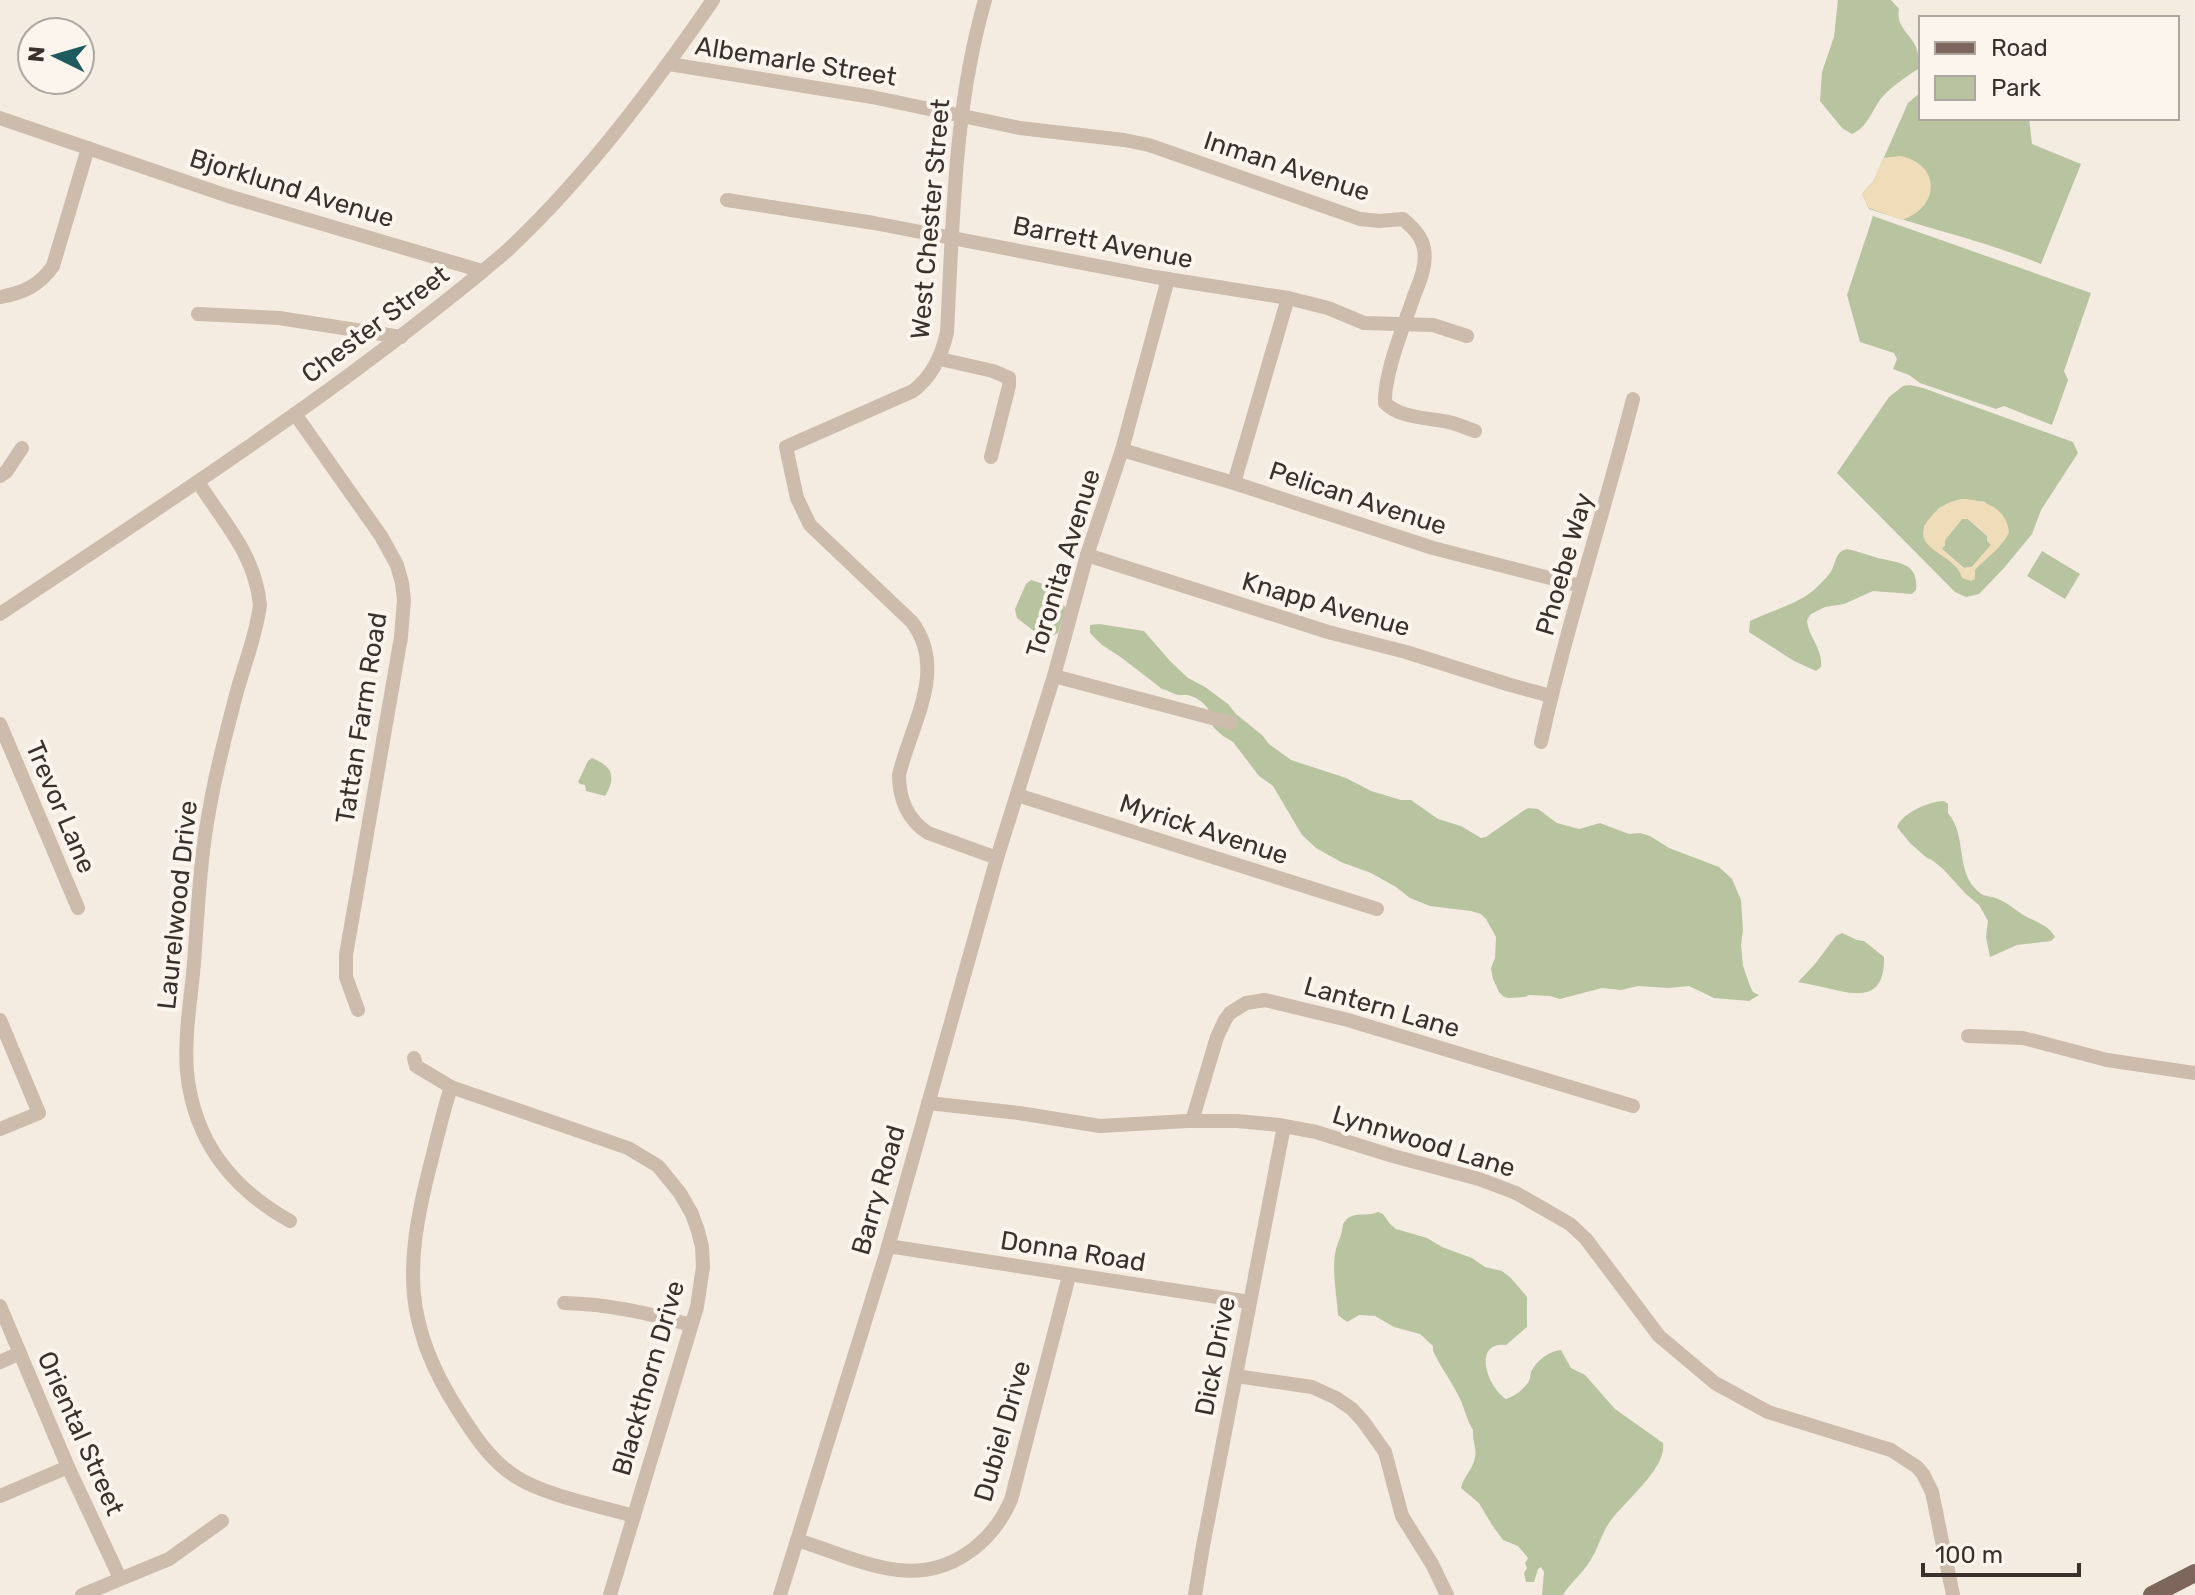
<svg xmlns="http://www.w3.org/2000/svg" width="2195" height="1595" viewBox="0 0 2195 1595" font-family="Rubik,sans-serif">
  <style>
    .green { fill: #b8c4a0; fill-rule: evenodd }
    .sand { fill: #efdcb8; fill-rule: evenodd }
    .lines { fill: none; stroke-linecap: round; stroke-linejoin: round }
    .minor { stroke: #cdbbac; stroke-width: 14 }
    .major { stroke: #7d675c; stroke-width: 18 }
    .labels { text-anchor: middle; stroke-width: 8; stroke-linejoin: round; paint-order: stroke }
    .street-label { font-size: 26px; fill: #3b302b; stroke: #fbf5ee }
  </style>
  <rect width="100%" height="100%" fill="#f4ebe1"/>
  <!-- green -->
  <g class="green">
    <path d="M1838,0H1891L1899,9C1896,27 1909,32 1916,47C1918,53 1919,61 1920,68C1908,75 1894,85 1884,95C1872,108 1869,127 1852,134L1842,128L1820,101L1822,72L1834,37Z"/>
    <path d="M1921,92V118H2029L2032,144L2081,164L2041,264C1985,241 1926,228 1869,209L1862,194L1874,180L1908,103Z"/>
    <path d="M1873,216L2091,293L2064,371L2068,380L2052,425L2004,406L1996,409L1920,383L1909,375L1893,369L1897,359L1894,353L1860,342L1847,295Z"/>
    <path d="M1910,385L1923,388L2073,442L2078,453L2041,510L2032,534L2004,568L1979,594L1966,597L1955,592L1837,473L1889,397L1903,386ZM1962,499L1985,502L1998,548L1994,549L1974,570L1961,574V571L1939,551H1935L1924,526L1939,508Z"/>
    <path d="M1962,519H1968L1987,536L1991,545L1972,567L1964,568L1942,549L1945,545V540Z"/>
    <path d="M1847,549C1858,551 1867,555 1878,558C1898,563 1919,562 1916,590L1912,594L1873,591L1844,604L1825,607L1811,614L1807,620C1808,637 1823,648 1821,667L1816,671L1794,661L1749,632L1750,621C1772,610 1800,604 1817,587C1822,582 1831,574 1833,567C1837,558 1836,552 1847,549Z"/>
    <path d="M2042,551L2080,574L2065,599L2027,576Z"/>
    <path d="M1031,580L1047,585L1066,608L1058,633L1044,639L1017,618L1015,609L1026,584Z"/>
    <path d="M1099,624L1144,631L1170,661L1188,678L1205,687L1228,704L1236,714L1262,735L1269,744L1291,760L1346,778L1371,791L1401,800H1411L1438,819L1461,826L1481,838L1486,837L1523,811L1528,808L1538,809L1557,823L1579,829L1600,823L1629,834L1640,833L1650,836L1669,848L1719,867L1732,879L1741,900L1743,930L1741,945L1743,966L1750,986L1753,992L1759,995L1749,1001L1714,998L1689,986L1669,988L1638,986L1621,990L1602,988L1560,999L1550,996L1529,995L1525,997L1508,998L1503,996L1499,992L1493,979L1491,968L1495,958L1496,937L1486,919L1481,914L1471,911L1430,906L1410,898L1396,887L1371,873L1341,862L1316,848L1302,835L1273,786L1259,776L1233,742L1223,736L1213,727C1214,711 1202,698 1187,695C1185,694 1182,696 1180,695C1174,695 1168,690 1162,689L1122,658L1102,645L1090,633V625Z"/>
    <path d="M592,758C612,766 617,776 605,796L586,791L585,785L580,784L578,782L588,761Z"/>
    <path d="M1944,801L1948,804V813C1968,836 1954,873 1980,893C1985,897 1992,896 1998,899C2008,903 2015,910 2025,916C2036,922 2049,925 2055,937L2051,941L2017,945L1990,957L1986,937L1988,921L1979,905L1966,894L1943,869L1932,860L1927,858L1910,843L1897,827C1902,813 1930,801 1944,801Z"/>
    <path d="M1842,933L1857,940L1864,941L1884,957C1885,1003 1855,995 1823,987C1815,985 1806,984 1798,982L1815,964L1836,936Z"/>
    <path d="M1378,1212L1383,1214L1390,1224L1396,1229L1427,1238L1442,1247L1472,1258L1485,1267L1502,1271L1510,1277L1527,1297V1327L1506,1345C1471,1342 1488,1388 1506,1399C1513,1397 1522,1391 1527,1384C1530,1381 1530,1377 1531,1372C1536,1361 1549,1351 1561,1350L1571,1368L1585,1375L1615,1409L1663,1443C1667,1469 1623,1502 1609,1523C1601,1535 1598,1549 1590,1561C1582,1574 1571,1582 1563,1595H1542L1544,1572L1541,1567L1538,1569L1534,1582H1526L1524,1573L1527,1568L1525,1563L1528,1558L1518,1546L1503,1540L1492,1525L1479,1503L1461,1488C1463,1477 1474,1468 1475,1457C1477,1448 1472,1440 1473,1430C1466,1419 1464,1405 1457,1393C1450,1379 1440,1366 1433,1351V1346L1420,1334L1394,1327L1375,1316L1359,1315L1347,1322L1338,1315C1337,1294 1331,1271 1336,1249C1339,1240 1342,1234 1343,1224C1352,1209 1365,1218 1378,1212Z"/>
  </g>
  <!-- sand -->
  <g class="sand">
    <path d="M1900,156C1941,164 1941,207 1902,220L1869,208L1862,194L1874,180L1883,158Z"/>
    <path d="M1962,499C1984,500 2006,507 2009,532C2004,546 1985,559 1975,570V579L1971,581L1962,578C1957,553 1906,550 1929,519C1938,507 1948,502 1962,499ZM1962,519H1968L1987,535V541L1991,545L1972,567L1963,568L1942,549L1945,545V540Z"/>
  </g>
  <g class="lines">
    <!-- minor -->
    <g class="minor">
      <path d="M669,64L872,97L1020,128L1124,140L1149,145L1360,219L1379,221L1403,219C1412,227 1422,236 1424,249C1427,265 1420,281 1414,296C1404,326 1384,373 1385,403C1402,420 1434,417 1456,424C1462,426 1469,429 1475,431"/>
      <path d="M0,118L228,196L482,271"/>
      <path d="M727,200L874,223L1155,277L1288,298L1328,308L1364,323L1433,325L1467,336"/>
      <path d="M0,297C23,293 39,286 53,266L88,148"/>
      <path d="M198,314L279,318L401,337"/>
      <path d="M940,359L993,371L1009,378V386L991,457"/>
      <path d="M295,414L381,536L397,565L402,583L404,600L401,637L346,955V977L358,1010"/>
      <path d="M1122,450L1234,483L1433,548L1581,586"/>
      <path d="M0,476L6,472L22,448"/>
      <path d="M198,482C224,523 255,554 260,605C256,637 243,667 235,699C226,733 216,771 210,806C200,857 198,910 194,963C191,999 184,1036 187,1072C194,1141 231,1188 290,1221"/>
      <path d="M1234,483L1288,298"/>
      <path d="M1087,555L1328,632L1406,652L1507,684L1551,696"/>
      <path d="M0,614C111,540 222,467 330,389C382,351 433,312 483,271C492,263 502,256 511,247C588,174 652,88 713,0"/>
      <path d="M1054,676L1231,723"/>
      <path d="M0,724L78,908"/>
      <path d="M1541,742C1566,627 1604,514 1633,399"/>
      <path d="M1017,795L1377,909"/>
      <path d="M997,858L1054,676L1087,555L1122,450L1168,279"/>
      <path d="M0,1020L39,1113L0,1129"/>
      <path d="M1968,1036L2023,1038L2107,1060L2195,1073"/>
      <path d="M414,1058L416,1066L451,1087L628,1148L658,1166L680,1193L692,1214L698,1231L702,1247L703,1267L697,1307L610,1595"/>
      <path d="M451,1087C442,1115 436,1143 429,1170C405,1265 403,1325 458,1410C474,1435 491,1462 518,1478C547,1496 600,1506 634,1516"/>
      <path d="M928,1103L1019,1113L1100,1126L1187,1121H1237L1279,1125L1316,1132L1393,1156L1479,1179L1516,1193L1570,1224L1586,1239L1659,1336L1715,1383L1768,1412L1891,1450L1917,1467L1923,1474L1932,1492L1953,1595"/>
      <path d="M1192,1121L1217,1037L1225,1020L1230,1013L1246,1003L1265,1000L1348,1020L1633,1106"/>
      <path d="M888,1246L1250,1302"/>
      <path d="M564,1303C608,1304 648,1313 691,1325"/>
      <path d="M0,1306L68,1467L120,1578"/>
      <path d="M0,1362L20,1353"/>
      <path d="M1236,1376L1312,1387L1336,1398L1352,1409L1363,1421L1385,1452L1402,1516L1432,1564L1447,1595"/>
      <path d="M0,1496L68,1467"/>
      <path d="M797,1540C830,1550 864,1566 898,1570C949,1576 991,1545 1011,1500L1069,1276"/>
      <path d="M82,1595L169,1559L222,1521"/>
      <path d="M780,1595L886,1254L997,858L928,833C908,820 899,799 899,775C911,724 948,670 912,622L810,525L797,498L786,447L913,391C933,376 942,355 947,332C953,221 954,107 985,0"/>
      <path d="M1195,1595L1203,1546L1284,1126"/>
    </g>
    <!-- major -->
    <path class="major" d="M2152,1595L2195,1573"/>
  </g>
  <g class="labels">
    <!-- street labels -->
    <g class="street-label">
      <text transform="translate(796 61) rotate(9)" y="9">Albemarle Street</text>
      <text transform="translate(1287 166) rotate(18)" y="9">Inman Avenue</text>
      <text transform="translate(292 188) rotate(17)" y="9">Bjorklund Avenue</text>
      <text transform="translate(930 219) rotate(-85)" y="9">West Chester Street</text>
      <text transform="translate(1103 242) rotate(11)" y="9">Barrett Avenue</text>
      <text transform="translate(375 324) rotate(-37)" y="9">Chester Street</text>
      <text transform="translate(1358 498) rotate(18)" y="9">Pelican Avenue</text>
      <text transform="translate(1063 563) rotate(-73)" y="9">Toronita Avenue</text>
      <text transform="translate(1564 564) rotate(-74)" y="9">Phoebe Way</text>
      <text transform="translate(1326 604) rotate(16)" y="9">Knapp Avenue</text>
      <text transform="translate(361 718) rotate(-81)" y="9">Tattan Farm Road</text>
      <text transform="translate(61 807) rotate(67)" y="9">Trevor Lane</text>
      <text transform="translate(1204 829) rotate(18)" y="9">Myrick Avenue</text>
      <text transform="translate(177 905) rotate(-84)" y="9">Laurelwood Drive</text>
      <text transform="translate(1382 1007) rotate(16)" y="9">Lantern Lane</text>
      <text transform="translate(1424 1141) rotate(17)" y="9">Lynnwood Lane</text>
      <text transform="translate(878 1190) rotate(-74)" y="9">Barry Road</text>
      <text transform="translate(1073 1251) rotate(9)" y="9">Donna Road</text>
      <text transform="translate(1215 1356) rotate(-79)" y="9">Dick Drive</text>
      <text transform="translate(648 1378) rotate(-74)" y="9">Blackthorn Drive</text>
      <text transform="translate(1002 1431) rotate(-74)" y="9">Dubiel Drive</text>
      <text transform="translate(81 1433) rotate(66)" y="9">Oriental Street</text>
    </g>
  </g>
  <!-- legend -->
  <rect x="1919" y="16" width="260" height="104" fill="#fbf5ee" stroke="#aea6a0" stroke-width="2"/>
  <rect x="1935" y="42" width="40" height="12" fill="#7d675c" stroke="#aea6a0" stroke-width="2"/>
  <text x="1991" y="56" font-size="24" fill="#3b302b">Road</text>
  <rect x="1935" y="76" width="40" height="24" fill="#b8c4a0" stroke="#aea6a0" stroke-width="2"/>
  <text x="1991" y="96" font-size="24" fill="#3b302b">Park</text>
  <!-- north arrow -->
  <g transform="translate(56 56) rotate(275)"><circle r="38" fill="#fbf5ee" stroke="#aea6a0" stroke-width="2"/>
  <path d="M0-6L14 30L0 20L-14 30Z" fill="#1f5a5e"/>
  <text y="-12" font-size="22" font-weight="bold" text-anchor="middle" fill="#3b302b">N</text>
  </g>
  <!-- scale -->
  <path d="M1923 1563v12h156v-12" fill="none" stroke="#3b302b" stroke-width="4"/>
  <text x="1935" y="1563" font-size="24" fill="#3b302b" stroke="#fbf5ee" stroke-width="6" paint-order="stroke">100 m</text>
</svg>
